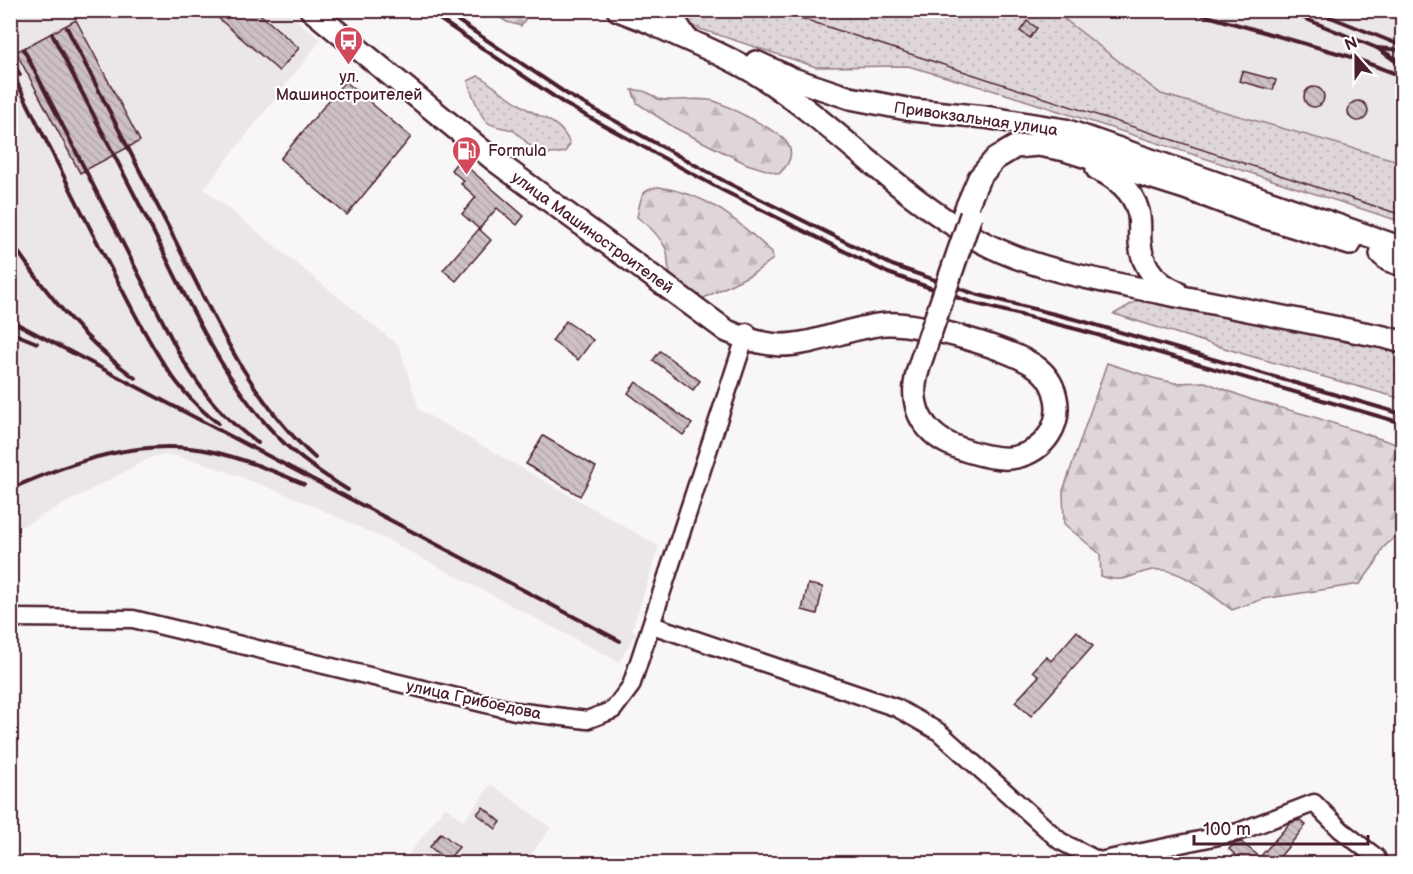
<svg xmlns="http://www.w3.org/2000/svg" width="1413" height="874" viewBox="0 0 1413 874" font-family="'Balsamiq Sans',sans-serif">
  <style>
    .built { fill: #ebe6e8 }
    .grass { fill: url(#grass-dots); stroke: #947a82; stroke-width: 1.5 }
    .forest { fill: url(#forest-firs); stroke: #947a82; stroke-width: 1.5 }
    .building { fill: url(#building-back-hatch); stroke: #4a1f2b; stroke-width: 1.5 }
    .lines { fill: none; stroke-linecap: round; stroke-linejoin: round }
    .minor-casing { stroke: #4a1f2b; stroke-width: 21 }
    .major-casing { stroke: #4a1f2b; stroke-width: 26 }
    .minor { stroke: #fff; stroke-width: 16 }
    .major { stroke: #fff; stroke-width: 21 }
    .tram { stroke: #4a1f2b; stroke-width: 1.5 }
    .rail { stroke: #4a1f2b; stroke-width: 4 }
    .major-bridge-casing { stroke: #4a1f2b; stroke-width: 26; stroke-linecap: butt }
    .major-bridge { stroke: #fff; stroke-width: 21 }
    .labels { text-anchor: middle; stroke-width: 4.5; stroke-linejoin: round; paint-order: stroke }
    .poi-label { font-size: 16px; fill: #4a1f2b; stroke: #fff }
    .street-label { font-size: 16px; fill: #4a1f2b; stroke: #fff }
  </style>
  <defs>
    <pattern id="grass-dots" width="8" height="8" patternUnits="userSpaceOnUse" patternTransform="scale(1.5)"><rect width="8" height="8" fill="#ded6d9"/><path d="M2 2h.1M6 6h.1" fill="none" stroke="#c0b7ba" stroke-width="1.8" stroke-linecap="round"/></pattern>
    <pattern id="forest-firs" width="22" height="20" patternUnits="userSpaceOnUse" patternTransform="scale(1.5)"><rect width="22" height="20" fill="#ded6d9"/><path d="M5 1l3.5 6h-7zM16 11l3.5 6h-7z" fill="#c0b7ba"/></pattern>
    <pattern id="building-back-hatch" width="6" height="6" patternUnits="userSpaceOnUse" patternTransform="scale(1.5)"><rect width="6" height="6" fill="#cdc1c4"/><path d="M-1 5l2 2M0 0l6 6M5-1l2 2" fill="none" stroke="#b2a5a9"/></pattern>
  </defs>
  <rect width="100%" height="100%" fill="#f8f6f7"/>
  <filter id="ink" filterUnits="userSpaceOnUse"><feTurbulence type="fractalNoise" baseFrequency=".0167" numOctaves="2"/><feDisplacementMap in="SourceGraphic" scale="12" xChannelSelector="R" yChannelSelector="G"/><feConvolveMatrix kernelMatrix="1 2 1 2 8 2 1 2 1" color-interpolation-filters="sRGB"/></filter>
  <g filter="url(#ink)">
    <!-- built -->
    <g class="built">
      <path d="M284,10L321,40L204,189L399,346L419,410L659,546L632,630L636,633L619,662L389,541L296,498L207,464L171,455L154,456L11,532V11Z"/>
      <path d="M1054,11H1402V162L1161,94Z"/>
      <path d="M491,784L551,828L524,863H416L407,857L445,807L464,821Z"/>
    </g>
    <!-- grass -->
    <g class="grass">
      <path d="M684,11H1054L1161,94L1402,162V222L1009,95L908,66L816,67L688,25Z"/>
      <path d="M478,76L483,78C493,87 515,101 527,109C546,120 561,122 570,144L565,152C545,156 539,155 524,140C521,137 517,133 514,131C506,127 494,128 487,122C482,119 469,88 468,81Z"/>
      <path d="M1138,300L1402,342V399L1247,355L1114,314Z"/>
    </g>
    <!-- forest -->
    <g class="forest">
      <path d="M490,11H521L525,20L521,26L507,22Z"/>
      <path d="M632,90C637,90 642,90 646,92C650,93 654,97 658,99C676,103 696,96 714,101C727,105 739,113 752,119C774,131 809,146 779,174L747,164L675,128L637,103Z"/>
      <path d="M659,187C711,195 735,219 772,252L773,259L754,273L702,299C689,298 676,285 670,273C667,266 669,257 666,249C660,236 648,225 637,217C641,200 639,189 659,187Z"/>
      <path d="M1107,363L1153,378L1175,383L1205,382L1252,400L1311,416L1402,446V530L1383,548L1377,561L1360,584L1263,599L1232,610C1212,596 1181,567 1155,570C1131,572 1128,585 1101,576L1100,554L1064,524L1063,491Z"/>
    </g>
    <!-- building -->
    <g class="building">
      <path d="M209,10H255L299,48L279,71Z"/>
      <path d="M76,20L140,141L80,173L16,52Z"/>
      <path d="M1027,21L1037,28L1030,38L1020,31Z"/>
      <path d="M1242,71L1276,80L1273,90L1239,81Z"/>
      <path d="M345,81L411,137L347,215L280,159Z"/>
      <circle cx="1314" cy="97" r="10"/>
      <circle cx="1358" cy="111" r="10"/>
      <path d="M459,160L524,216L517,225L497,208L479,229L462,214L476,197L461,184L464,181L451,170Z"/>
      <path d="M479,229L491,240L456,281L443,270Z"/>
      <path d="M566,321L593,340L578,360L552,341Z"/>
      <path d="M660,351L700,381L693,390L653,360Z"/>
      <path d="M636,382L692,424L683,435L628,393Z"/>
      <path d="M543,436L596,467L580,496L526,464Z"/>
      <path d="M808,584L823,587L817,614L802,610Z"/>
      <path d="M1077,631L1093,646L1031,716L1015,702L1039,676L1033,671L1046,656L1051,661Z"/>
      <path d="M483,807L501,822L496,829L477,814Z"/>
      <path d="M1300,820L1306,825L1274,864H1245L1229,849L1234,844L1241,842L1260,857L1290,823Z"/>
      <path d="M441,833L459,847L447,861L430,847Z"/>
    </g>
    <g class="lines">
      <defs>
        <g id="minor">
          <path d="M671,10L687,35"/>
          <path d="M10,618L133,619L515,711L587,720L613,710L631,686L747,332"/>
          <path d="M652,625L897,708L939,732L1060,841L1099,861L1238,832L1314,803L1341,830L1376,857L1379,864"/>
        </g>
        <g id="major">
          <path d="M311,10L494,160L727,331C745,339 761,344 780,345C817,345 851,326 887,324C918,322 1015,349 1039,369C1058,385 1063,414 1049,435C1041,447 1030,454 1016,457C996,462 949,448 934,434C925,426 918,416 916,404C911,384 920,364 926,346"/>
          <path d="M618,10L665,28"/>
          <path d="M653,24C689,41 729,56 763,78C839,128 900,197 980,241C1033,270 1103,281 1162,293C1236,308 1310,323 1384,337L1402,342"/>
          <path d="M756,62L793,79L850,98L912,110L985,117L1065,130L1402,248"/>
          <path d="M1097,169C1115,177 1133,191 1138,211C1141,221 1139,233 1140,243C1142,266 1156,283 1177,292"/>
          <path d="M964,213L979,178L995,159L1015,147L1038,145L1065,150L1185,188L1257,215L1350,244"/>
          <path d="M1381,254L1388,260L1402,265"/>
        </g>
      </defs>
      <!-- minor casing -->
      <use href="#minor" class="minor-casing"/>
      <!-- major casing -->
      <use href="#major" class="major-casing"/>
      <!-- minor -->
      <use href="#minor" class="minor"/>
      <!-- major -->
      <use href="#major" class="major"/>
      <!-- tram -->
      <path class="tram" d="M776,10L1402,215"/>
      <!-- rail -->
      <g class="rail">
        <path d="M426,10L565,104L722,190L888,273L973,303L1080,330L1402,423"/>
        <path d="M442,10L570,96L726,182L892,265L975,294L1082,321L1402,414"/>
        <path d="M1186,10L1348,56L1402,76"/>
        <path d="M1284,10L1377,48L1402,50"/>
        <path d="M1313,10L1400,45"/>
        <path d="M67,28C103,100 140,172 177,244C215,320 251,400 315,458"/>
        <path d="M52,34C86,100 120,167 154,233C191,307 225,387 286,445C305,463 327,477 348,490"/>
        <path d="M24,50L181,357C203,393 223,419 258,443"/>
        <path d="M10,56L20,75"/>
        <path d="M1402,62L1377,48L1402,66"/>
        <path d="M10,69C46,139 79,209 116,278C143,329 170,389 218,423"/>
        <path d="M10,240C46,293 83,340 135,378"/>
        <path d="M10,320L620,641"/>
        <path d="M10,332L37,343"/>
        <path d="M10,489C73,461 144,436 214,452C245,459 275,472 304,484"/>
      </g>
      <defs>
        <path id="major-bridge" d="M926,346L971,215"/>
      </defs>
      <!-- major-bridge casing -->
      <use href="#major-bridge" class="major-bridge-casing"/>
      <!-- major-bridge -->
      <use href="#major-bridge" class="major-bridge"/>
    </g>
  </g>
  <!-- icons -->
  <defs>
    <symbol id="bus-pin" viewBox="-11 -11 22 30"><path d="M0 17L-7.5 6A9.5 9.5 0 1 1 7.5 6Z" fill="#d1495b" stroke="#fff"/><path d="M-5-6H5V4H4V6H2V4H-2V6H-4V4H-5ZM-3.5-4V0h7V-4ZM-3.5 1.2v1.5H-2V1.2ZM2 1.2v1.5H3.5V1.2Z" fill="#fff"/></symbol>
    <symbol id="fuel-pin" viewBox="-11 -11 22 30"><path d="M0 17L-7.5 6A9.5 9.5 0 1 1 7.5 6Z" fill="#d1495b" stroke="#fff"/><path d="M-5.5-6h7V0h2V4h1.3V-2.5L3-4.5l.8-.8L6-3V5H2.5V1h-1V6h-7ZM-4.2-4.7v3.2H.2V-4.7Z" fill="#fff"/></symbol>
  </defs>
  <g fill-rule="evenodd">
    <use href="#bus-pin" x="332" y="24" width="33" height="45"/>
    <use href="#fuel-pin" x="450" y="134" width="33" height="45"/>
  </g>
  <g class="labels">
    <!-- poi labels -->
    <g class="poi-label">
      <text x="349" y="82">ул.<tspan x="349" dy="18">Машиностроителей</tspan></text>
      <text x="488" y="156" text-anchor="start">Formula</text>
    </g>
    <!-- street labels -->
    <g class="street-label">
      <text transform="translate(976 118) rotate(8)" y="6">Привокзальная улица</text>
      <text transform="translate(593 232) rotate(36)" y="6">улица Машиностроителей</text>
      <text transform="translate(474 699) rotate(12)" y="6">улица Грибоедова</text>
    </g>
  </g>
  <!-- margin -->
  <rect width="1413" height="874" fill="none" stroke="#fff" stroke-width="36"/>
  <rect x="18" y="18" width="1377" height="838" fill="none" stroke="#4a1f2b" stroke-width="2" filter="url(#ink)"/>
  <!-- north arrow -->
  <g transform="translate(1356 57) rotate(339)" stroke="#ffffff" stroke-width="4.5" paint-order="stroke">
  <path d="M0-4.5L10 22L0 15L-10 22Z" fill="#4a1f2b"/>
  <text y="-9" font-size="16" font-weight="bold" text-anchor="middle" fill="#4a1f2b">N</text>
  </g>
  <!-- scale -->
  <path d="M1194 835v9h174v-9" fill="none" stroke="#4a1f2b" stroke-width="3"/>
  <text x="1203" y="835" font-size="18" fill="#4a1f2b" stroke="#ffffff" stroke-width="4.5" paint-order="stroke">100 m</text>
</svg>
